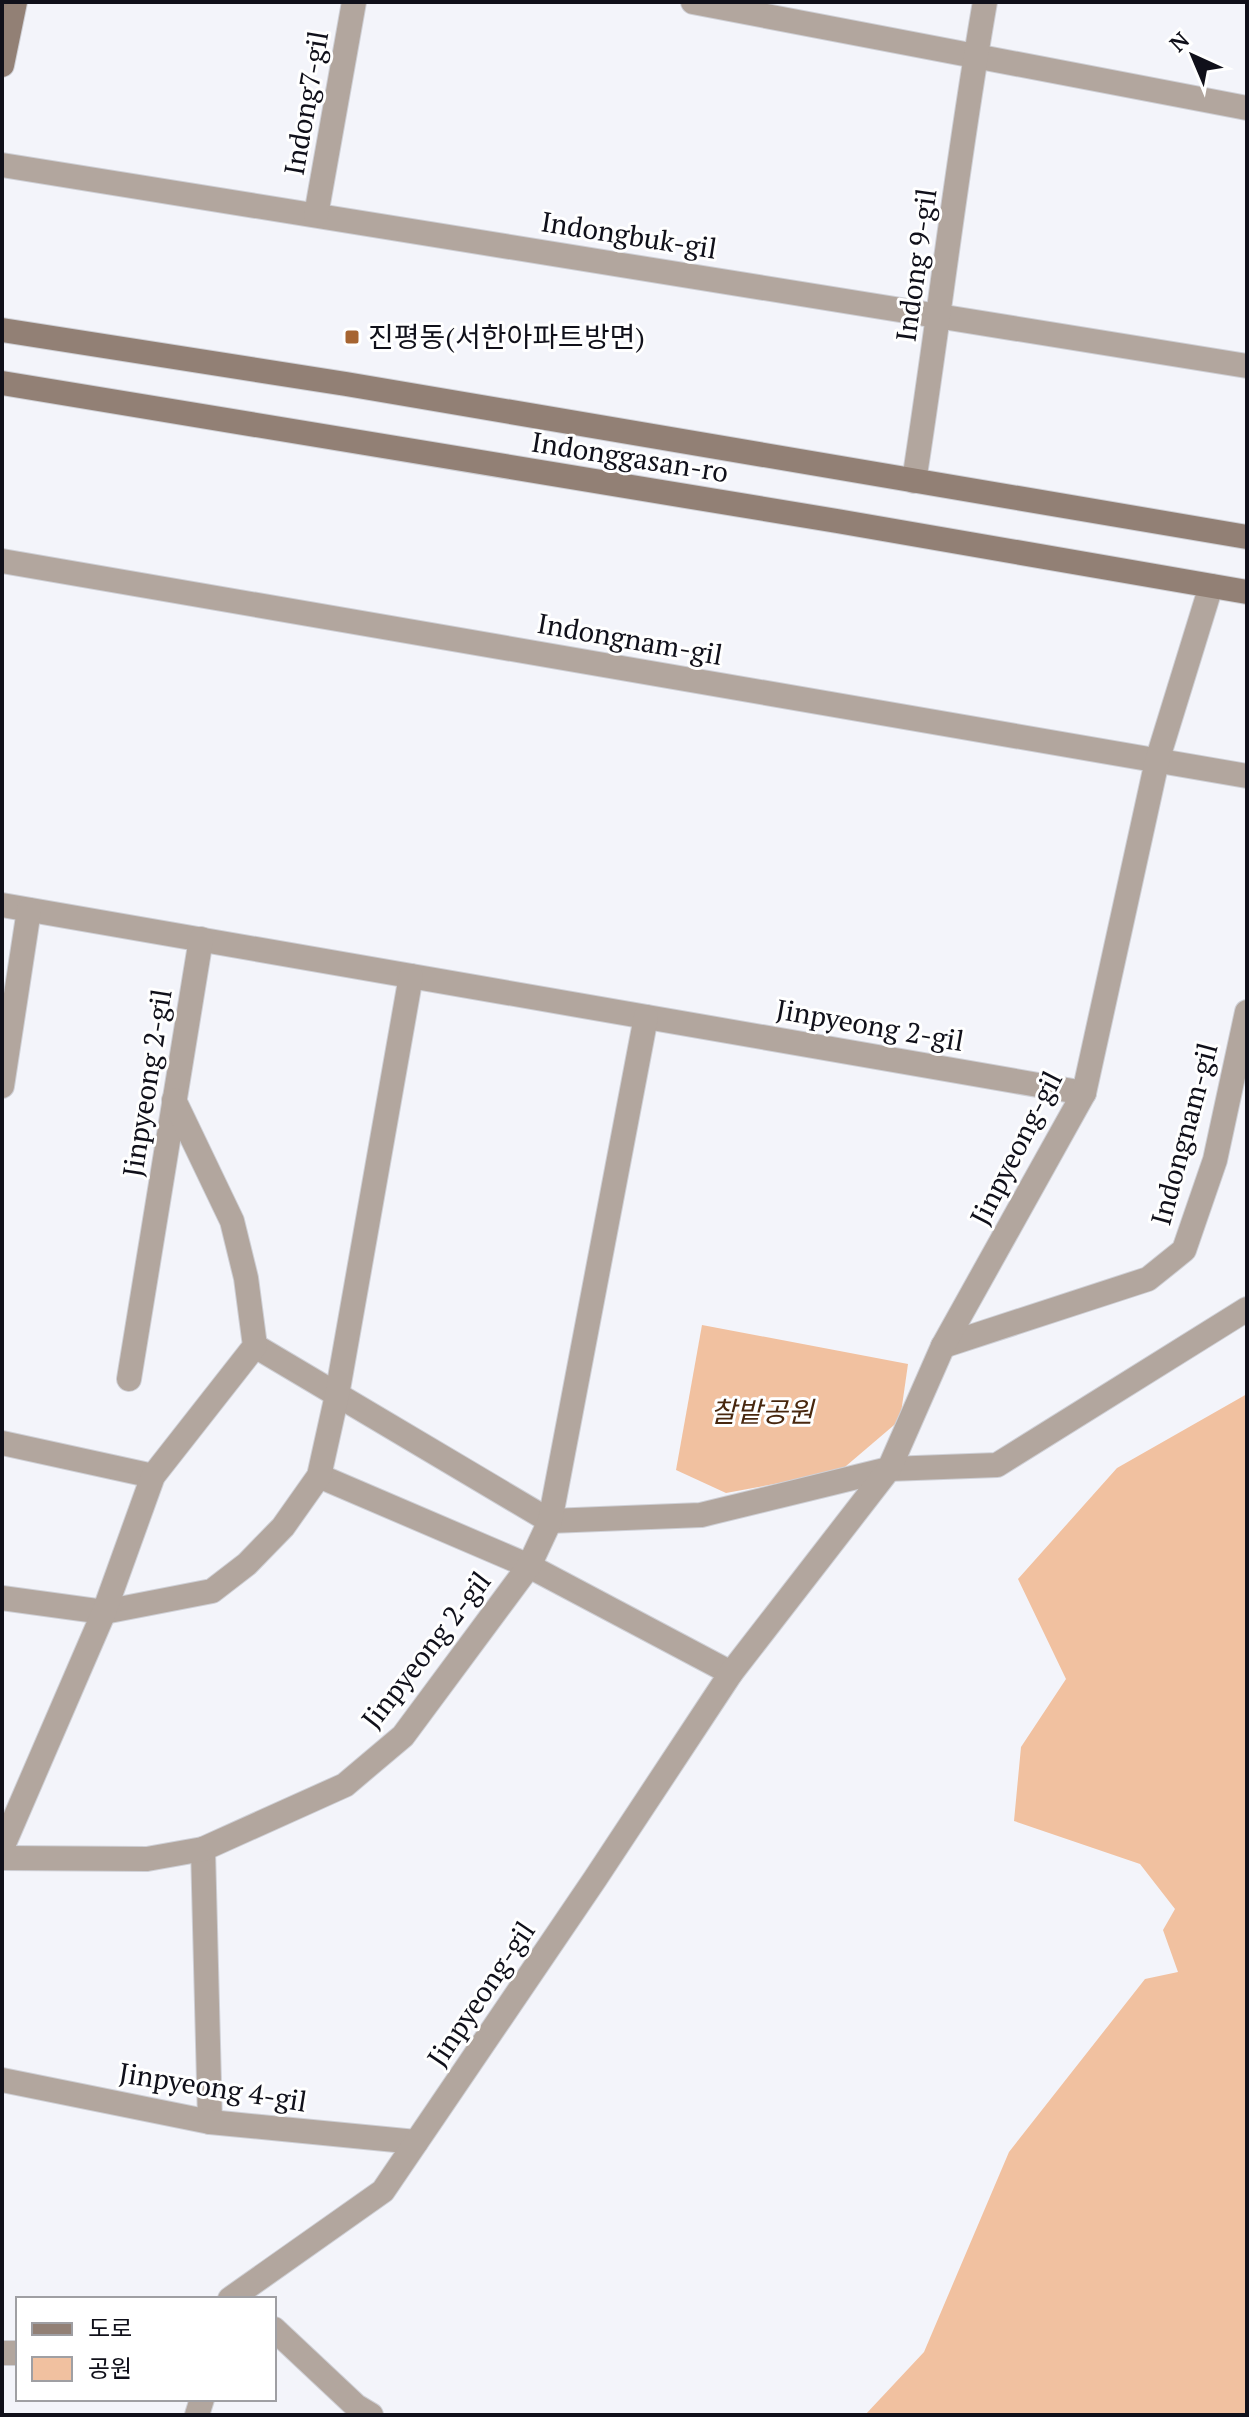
<svg xmlns="http://www.w3.org/2000/svg" width="1249" height="2417" viewBox="0 0 1249 2417" font-family="'PT Serif','Noto Sans KR',serif">
  <style>
    .green { fill: #f1c1a0 }
    .lines { fill: none; stroke-linecap: round; stroke-linejoin: round }
    .lane-casing { stroke: #cfd0d6; stroke-width: 26 }
    .street-casing { stroke: #cfd0d6; stroke-width: 26 }
    .secondary-casing { stroke: #cfd0d6; stroke-width: 26 }
    .lane { stroke: #b2a69e; stroke-width: 24 }
    .street { stroke: #b2a69e; stroke-width: 24 }
    .secondary { stroke: #928075; stroke-width: 24 }
    .poi-dot { fill: #a66431; stroke: #fff; stroke-width: 3 }
    .labels { text-anchor: middle; stroke-width: 6; stroke-linejoin: round; paint-order: stroke }
    .street-label { font-size: 28px; fill: #10101a; stroke: #fff }
    .poi-label { font-size: 28px; fill: #10101a; stroke: #fff; text-anchor: start }
    .park-label { font-size: 28px; font-style: italic; fill: #48270e; stroke: #fff }
  </style>
  <rect width="100%" height="100%" fill="#f3f4fa"/>
  <!-- green -->
  <g class="green">
    <path d="M702,1325L908,1364L900,1420L839,1472L726,1493L676,1470Z"/>
    <path d="M1247,1394V2415H865L924,2352L1009,2152L1145,1979L1178,1972L1163,1930L1175,1909L1140,1864L1014,1821L1021,1747L1066,1679L1018,1579L1117,1468Z"/>
  </g>
  <g class="lines">
    <defs>
      <g id="lane">
        <path d="M319,1476L529,1566"/>
        <path d="M550,1521L701,1515L889,1469"/>
        <path d="M203,1849L210,2122"/>
        <path d="M274,2329L356,2406L371,2415"/>
      </g>
      <g id="street">
        <path d="M693,2L1247,108"/>
        <path d="M2,165L1247,366"/>
        <path d="M316,215L354,2"/>
        <path d="M914,481C939,321 957,161 985,2"/>
        <path d="M2,561L1247,776"/>
        <path d="M2,905L1084,1093"/>
        <path d="M2,1086L29,910"/>
        <path d="M255,1346L550,1521"/>
        <path d="M943,1346L1148,1279L1184,1250L1215,1160L1247,1012"/>
        <path d="M129,1379L201,939"/>
        <path d="M2,1443L153,1476"/>
        <path d="M889,1469L997,1465L1247,1309"/>
        <path d="M529,1566L731,1673"/>
        <path d="M2,1598L104,1612L212,1591L247,1564L283,1527L319,1476L337,1395L411,976"/>
        <path d="M2,1848L104,1612L153,1476L255,1346L246,1278L232,1221L174,1100"/>
        <path d="M2,1858L147,1859L203,1849L345,1785L403,1736L529,1566L550,1521L646,1017"/>
        <path d="M2,2080L210,2122L416,2142"/>
        <path d="M230,2299L383,2191L595,1879L731,1673L889,1469L943,1346L1084,1093L1157,761L1211,586"/>
        <path d="M2,2353H18"/>
        <path d="M197,2415L202,2399"/>
      </g>
      <g id="secondary">
        <path d="M2,65L15,2"/>
        <path d="M2,330L346,384L1247,537"/>
        <path d="M2,383L837,521L1247,592"/>
      </g>
    </defs>
    <!-- lane casing -->
    <use href="#lane" class="lane-casing"/>
    <!-- street casing -->
    <use href="#street" class="street-casing"/>
    <!-- secondary casing -->
    <use href="#secondary" class="secondary-casing"/>
    <!-- lane -->
    <use href="#lane" class="lane"/>
    <!-- street -->
    <use href="#street" class="street"/>
    <!-- secondary -->
    <use href="#secondary" class="secondary"/>
  </g>
  <!-- markers -->
  <rect class="poi-dot" x="344" y="329" width="16" height="16" rx="4"/>
  <g class="labels">
    <!-- street labels -->
    <g class="street-label">
      <text transform="translate(306 103) rotate(-80)" y="10">Indong7-gil</text>
      <text transform="translate(629 235) rotate(9)" y="10">Indongbuk-gil</text>
      <text transform="translate(916 265) rotate(-82)" y="10">Indong 9-gil</text>
      <text transform="translate(630 457) rotate(9)" y="10">Indonggasan-ro</text>
      <text transform="translate(630 639) rotate(10)" y="10">Indongnam-gil</text>
      <text transform="translate(870 1025) rotate(10)" y="10">Jinpyeong 2-gil</text>
      <text transform="translate(147 1083) rotate(-81)" y="10">Jinpyeong 2-gil</text>
      <text transform="translate(1184 1134) rotate(-75)" y="10">Indongnam-gil</text>
      <text transform="translate(1016 1148) rotate(-63)" y="10">Jinpyeong-gil</text>
      <text transform="translate(426 1650) rotate(-52)" y="10">Jinpyeong 2-gil</text>
      <text transform="translate(481 1994) rotate(-56)" y="10">Jinpyeong-gil</text>
      <text transform="translate(213 2087) rotate(9)" y="10">Jinpyeong 4-gil</text>
    </g>
    <!-- poi labels -->
    <g class="poi-label">
      <text x="368" y="347">진평동(서한아파트방면)</text>
    </g>
    <!-- park labels -->
    <g class="park-label">
      <text x="762" y="1422">찰밭공원</text>
    </g>
  </g>
  <!-- border -->
  <rect width="1249" height="2417" fill="none" stroke="#10101a" stroke-width="8"/>
  <!-- legend -->
  <rect x="16" y="2297" width="260" height="104" fill="#ffffff" stroke="#9f9fa3" stroke-width="2"/>
  <rect x="32" y="2323" width="40" height="12" fill="#928075" stroke="#9f9fa3" stroke-width="2"/>
  <text x="88" y="2337" font-size="24" fill="#10101a">도로</text>
  <rect x="32" y="2357" width="40" height="24" fill="#f1c1a0" stroke="#9f9fa3" stroke-width="2"/>
  <text x="88" y="2377" font-size="24" fill="#10101a">공원</text>
  <!-- north arrow -->
  <g transform="translate(1193 56) rotate(316)" stroke="#ffffff" stroke-width="6" paint-order="stroke">
  <path d="M0-6L14 30L0 20L-14 30Z" fill="#10101a"/>
  <text y="-12" font-size="22" font-weight="bold" text-anchor="middle" fill="#10101a">N</text>
  </g>
</svg>
